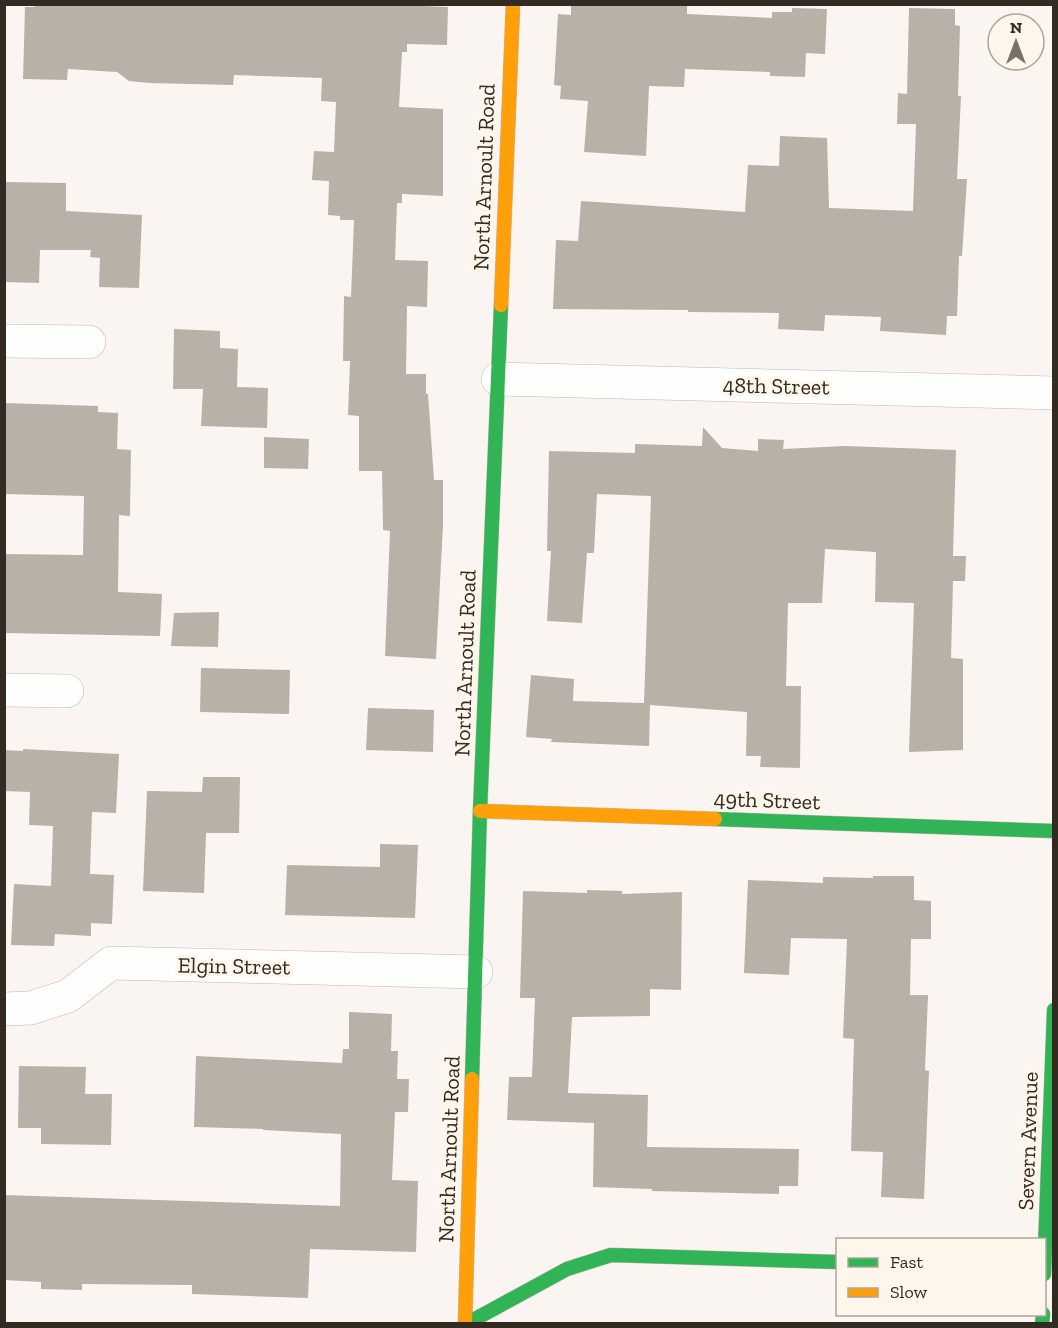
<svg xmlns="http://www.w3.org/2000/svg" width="1058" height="1328" viewBox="0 0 1058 1328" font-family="'Zilla Slab',serif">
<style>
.building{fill:#b9b1a8}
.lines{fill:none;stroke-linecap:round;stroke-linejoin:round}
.street-casing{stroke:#bfb9b2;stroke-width:34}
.fast-casing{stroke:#bfb9b2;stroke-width:15}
.slow-casing{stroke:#bfb9b2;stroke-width:15}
.street{stroke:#fefefd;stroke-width:33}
.fast{stroke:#30b455;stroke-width:14}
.slow{stroke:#ff9f0a;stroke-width:14}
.labels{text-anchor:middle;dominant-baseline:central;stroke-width:6;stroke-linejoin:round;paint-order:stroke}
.street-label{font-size:22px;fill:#332b21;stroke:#fff6eb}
</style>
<rect width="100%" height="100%" fill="#faf5f0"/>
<path class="building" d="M35,4h335l78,3 -1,38 -40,-1v8h-5l-3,55 44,2v87l-41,-2v9h-5l-2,57 33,1 -1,46 -20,-1 -1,68h20v20h2l6,86h9v45l-7,134 -51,-3 5,-125 -7,-1 -1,-59h-23v-55l-11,-1 2,-54h-7l1,-65 7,1 3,-77h-14v-4l-12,-1 1,-34 -17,-1 2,-29 20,1 2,-50 -15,-1 1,-23 -88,-3 -1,10 -84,-2 -20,-2 -12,-9 -49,-3 -1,11 -44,-1 2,-72h10z
M571,4l116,2v8l85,4v-6h20v-4l35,1 -2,45 -19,-1 -1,24 -35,-1v-4l-85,-3 -1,18 -35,-1 -3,70 -62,-4 4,-51 -28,-2 1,-13 -7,-1 4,-71 13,1z
M909,8l46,1v16l5,1 -2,70h3l-4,83h10l-5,77h-3l-2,60h-10l-1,19 -66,-4 1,-14 -56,-2 -1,16 -46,-2 1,-16 -91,-1v-2l-135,-1 3,-69 22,1 3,-40 164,11 3,-47 31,1 1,-30 47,2 2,70 84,3 3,-87h-19l1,-31 9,1z
M4,182l62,1v28l76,4 -3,73 -40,-1 1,-29 -10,-1 1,-7h-51l-1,33 -35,-1z
M174,329l46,2v17l18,1 -1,38 31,1 -1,40 -66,-2 2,-37h-30z
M4,403l94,3v6l20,1 -1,36 14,1 -1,66 -11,-1 -1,77 44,2 -2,42 -156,-3v-79l79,1 1,-59 -80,-2z
M703,427l19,21 36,3v-12l26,1 -1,9 62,-3 111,4 -3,106h13l-1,25h-12l-2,77 12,1v91l-54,2 5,-149 -39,-1 1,-50 -51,-3 -3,54h-34l-2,83h15l-1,82 -40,-1 1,-11h-15l1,-44 -97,-7 -1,41 -98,-4 1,-3 -26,-2 5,-62 43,4 -1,22 71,2 7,-207 -54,-2 -3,59h-7l-5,70 -35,-2 4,-70h-4l2,-100 86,2v-9l67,2z
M264,437l45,2 -1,30 -44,-1z
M219,612l-1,35 -47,-1 3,-33z
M201,668l89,2 -1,44 -89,-2z
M368,708l66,2 -1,42 -67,-2z
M23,749l96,5 -3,59 -24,-1 -2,62 24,1 -2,49 -21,-1v13l-36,-2 -1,12 -43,-1 3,-61 37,2 2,-60 -24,-1 1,-33 -26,-1v-41l19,1z
M203,777h37l-1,56h-33l-2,60 -61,-2 4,-100 55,1z
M380,844l38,1 -3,73 -130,-3 2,-50 93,2z
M873,876h41v24l17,1v38h-20l-1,56h18l-3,75 4,1 -5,128 -43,-2 2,-45 -32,-1 3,-112 -11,-1 4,-99 -56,-1 -2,37 -45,-2 4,-93 75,3v-6l50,1z
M587,890l35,1v3l60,-2 -1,98 -31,-1v27l-78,1 -4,76 80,2 -1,52 152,2 -1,37h-19v8l-127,-3v-2l-59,-2 1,-64 -87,-3 2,-43h23l3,-79h-15l3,-107 64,2z
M349,1012l43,2 -1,37h7l-1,28h12l-1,33h-13l-3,68 26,1 -2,71 -106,-3 -2,49 -116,-4v-9l-110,-1v6l-41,-1v-7l-37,-2v-85l336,11 1,-72 -78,-4v-1l-69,-2 2,-71 146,7 1,-14h6z
M19,1066l67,1 -1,27h27l-1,51 -70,-1v-16h-23z"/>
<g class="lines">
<g class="street-casing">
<path id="street" d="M4,341l85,1
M498,379l556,14
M4,690l63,1
M4,1009l27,-1 37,-12 43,-33 365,9"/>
</g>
<g class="fast-casing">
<path id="fast" d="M715,819l339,12
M472,1079l8,-268 21,-506
M1044,1274l10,-264
M466,1324l101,-55 44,-14 227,7
M1042,1324l1,-10"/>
</g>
<g class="slow-casing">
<path id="slow" d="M501,305l12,-301
M480,811l235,8
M465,1324l7,-245"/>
</g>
<use href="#street" class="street"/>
<use href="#fast" class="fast"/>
<use href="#slow" class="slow"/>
</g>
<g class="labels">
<g class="street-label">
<text transform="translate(484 177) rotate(-88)">North Arnoult Road</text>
<text transform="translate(776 386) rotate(1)">48th Street</text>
<text transform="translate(465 663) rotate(-88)">North Arnoult Road</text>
<text transform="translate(767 800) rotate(2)">49th Street</text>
<text transform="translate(234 966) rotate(1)">Elgin Street</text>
<text transform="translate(1028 1141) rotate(-88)">Severn Avenue</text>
<text transform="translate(449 1149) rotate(-88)">North Arnoult Road</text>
</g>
</g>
<rect width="1058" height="1328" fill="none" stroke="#332b21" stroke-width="12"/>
<rect x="836" y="1238" width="210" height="78" fill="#fff6eb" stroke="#ada59a" stroke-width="1.5"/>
<rect x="848" y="1258" width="30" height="9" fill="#30b455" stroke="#ada59a" stroke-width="1.5"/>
<text x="890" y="1268" font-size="18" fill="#332b21">Fast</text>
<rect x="848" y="1288" width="30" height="9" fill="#ff9f0a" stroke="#ada59a" stroke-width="1.5"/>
<text x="890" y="1298" font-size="18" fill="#332b21">Slow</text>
<g transform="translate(1016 42)"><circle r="28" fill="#fff6eb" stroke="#ada59a" stroke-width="1.5"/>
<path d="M0-4.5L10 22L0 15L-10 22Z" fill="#797269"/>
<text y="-9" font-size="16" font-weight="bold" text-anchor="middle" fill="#332b21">N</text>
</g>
</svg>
